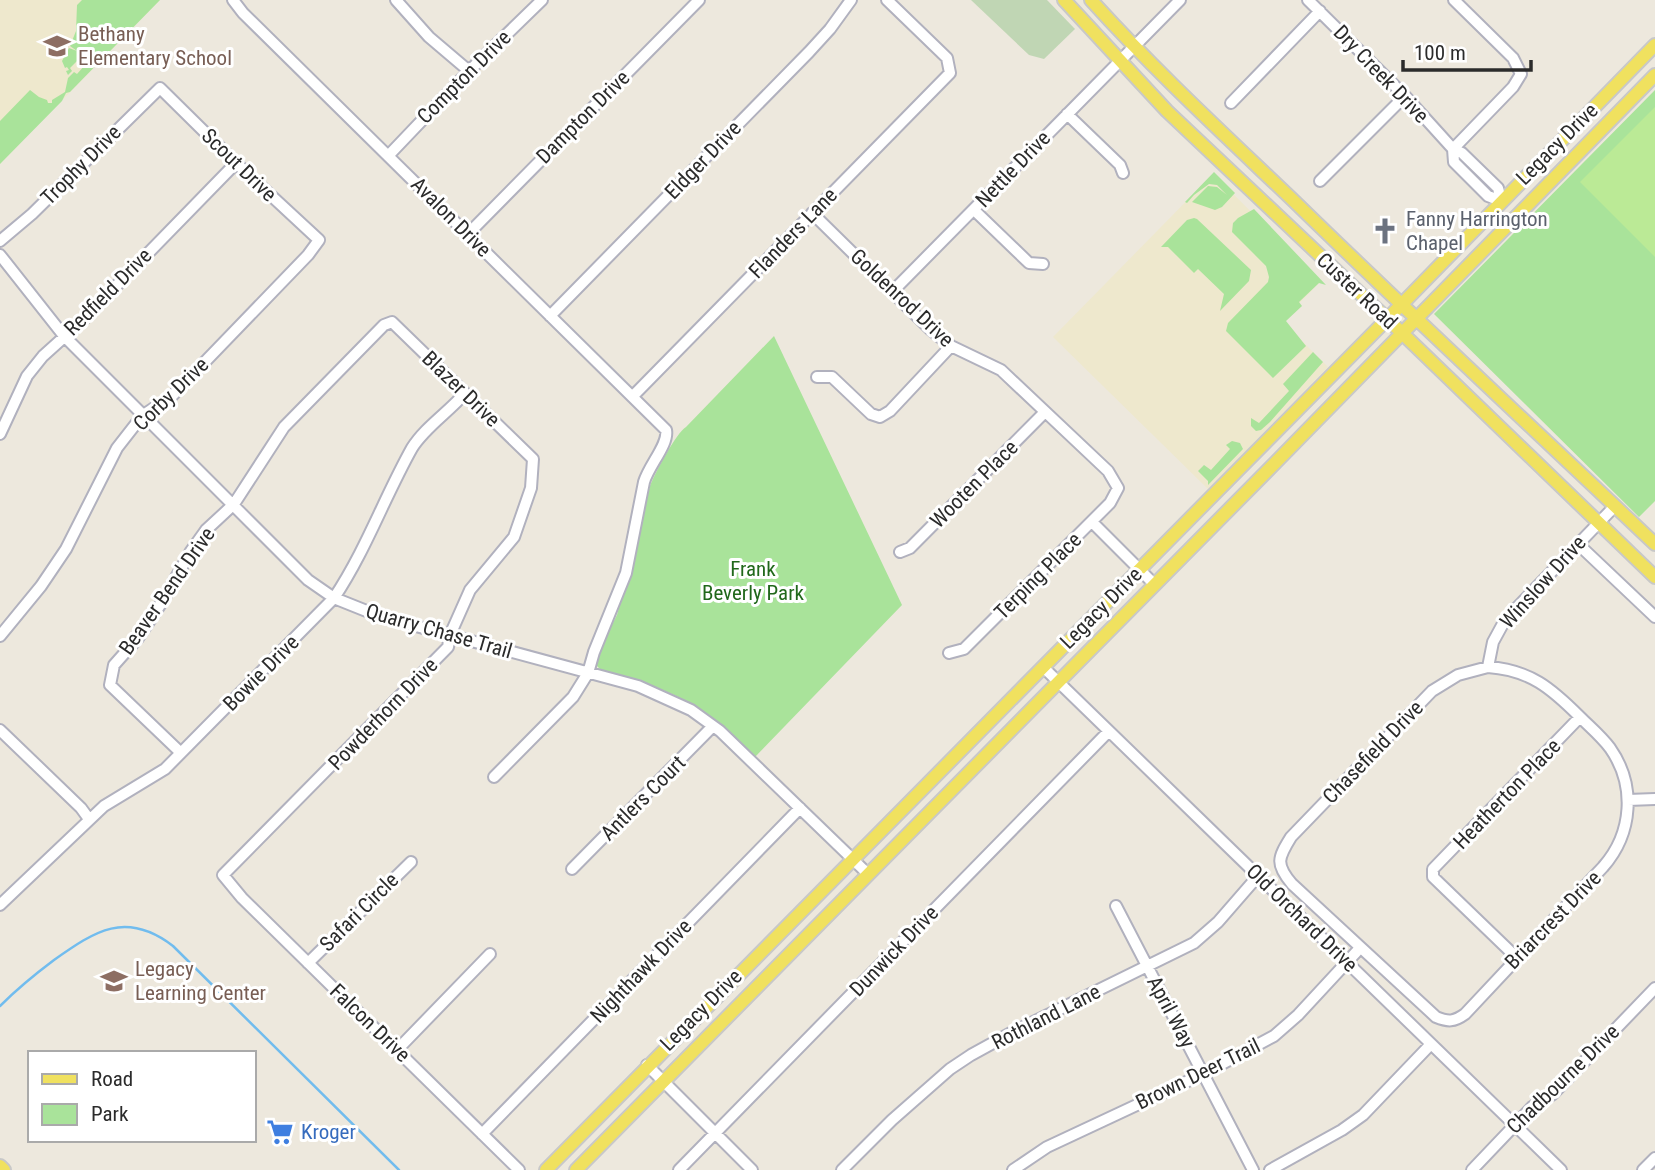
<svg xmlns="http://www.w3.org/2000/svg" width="1655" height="1170" viewBox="0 0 1655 1170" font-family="'Roboto Condensed',sans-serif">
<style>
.education{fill:#eee8cd}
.green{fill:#a9e39a}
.cemetery{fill:#c0d6b4}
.pitch{fill:#bbea96}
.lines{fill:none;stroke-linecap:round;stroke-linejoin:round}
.stream{stroke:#71bcee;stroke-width:2.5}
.minor-casing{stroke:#b1b1be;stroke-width:14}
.major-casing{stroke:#c8c8c8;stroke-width:16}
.minor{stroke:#fff;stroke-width:10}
.major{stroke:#f0e15f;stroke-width:12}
.labels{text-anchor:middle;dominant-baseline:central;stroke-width:6;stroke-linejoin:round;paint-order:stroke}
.education-label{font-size:21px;fill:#785e54;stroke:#fff;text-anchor:start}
.street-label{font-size:21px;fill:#2b2b2b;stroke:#fff}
.worship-label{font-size:21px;fill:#5b616d;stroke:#fff;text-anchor:start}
.park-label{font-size:21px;fill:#21681b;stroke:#fff}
.shop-label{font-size:21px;fill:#366cbe;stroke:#fff;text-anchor:start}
</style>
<rect width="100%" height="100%" fill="#ede8dd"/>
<path class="education" d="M0,0h160l-160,164z
M1213,174l108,107 -39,40 46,46 -120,122 -155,-152z"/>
<path class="green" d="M82,0h78l-90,92 -4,1 -4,8 -62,63v-43l30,-31 9,7 8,3 1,3h4v-3l13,-8 3,-14 6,-6 3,2 8,-9 -6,-6 -9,9 2,3 -4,4 -2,-4 3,-1 -2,-3 -2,1 -3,-7 7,-13 8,3 -7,-5 6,-15 1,-26z
M1655,90v411l-16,16 -205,-203z
M1214,172l21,21 -13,14 -7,3 -23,-8 16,-16 9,1 10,8 -10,-10 -8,-1 -15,11 -7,8 -2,-1z
M1254,209l72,76 -7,-2 -20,19 3,4 -16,15 20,25 -33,32 -47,-47 2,-8 40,-41 1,-5 -3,-11 -34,-34 1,-9 5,-5z
M1194,218l3,1 54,51 -2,11 -29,30 4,-17 -26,-25 -4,4 -26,-26h-7l26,-27z
M774,336l128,269 -147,152c-52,-54 -84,-68 -154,-87l-6,-6 9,-24 13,-25 33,-129c5,-13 26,-53 36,-59z
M1313,352l10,10 -53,60 -9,8 -5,1 -5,-5v-8l8,5 30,-32 -6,-7z
M1232,441l8,2 3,6 -35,36v-4l-10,-10 6,-6 7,5 19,-21 -4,-4z"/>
<path class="cemetery" d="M971,0h76l28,29 -31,30 -15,-4z"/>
<path class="pitch" d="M1655,107v150l-75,-75z"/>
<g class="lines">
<path class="stream" d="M0,1006c17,-17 34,-31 54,-46 41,-29 72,-50 119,-14l226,224"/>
<g class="minor-casing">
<path id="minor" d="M233,0l10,13 423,417c3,14 -17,35 -22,52l-18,91 -32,79 -6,21 -15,24 -79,80
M396,0l33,37 40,34
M1308,0l97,96 48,53 9,4 36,35 3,13
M1231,103l89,-92
M1067,114l53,51 3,8
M1453,149l60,-62 8,-13 -8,-16 -59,-58
M1453,149l1,13 34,34 13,5
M388,156l81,-85 73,-71
M1320,181l85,-85
M974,210l55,53 14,1
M812,213l118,116 21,17 50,24 107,101 10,17 -8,15 -146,146 -15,4
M468,234l231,-234
M0,241l32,-27 128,-126 76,75 83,77 -11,15 -136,141 -30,20 -25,32 -51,101 -25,37 -41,50
M0,255l64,81 244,244 26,18 45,18 259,70 53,24 29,21 148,143
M893,291l287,-291
M550,316l259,-264 21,-23 21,-29
M817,377h15l39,37 9,3 10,-6 61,-65
M633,396l317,-323 -3,-15 -60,-58
M0,434l27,-58 16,-20 40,-36 153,-157
M1092,522l62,62
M1578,544l77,73
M900,552l10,-4 135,-136
M1043,667l518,503
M1488,667c42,3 63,21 92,50 10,10 21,19 30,31 26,37 23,85 -7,119l-138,147c-11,8 -17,8 -29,3l-144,-133c-17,-20 -14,-26 -1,-47l141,-146 26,-16z
M1488,667l5,-25 12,-22 110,-114
M0,730l81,78 8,11
M180,752l-70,-67 4,-20 24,-27 24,-36 29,-51 15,-21 28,-26 50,-77 100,-102 8,-3 141,137 -2,29 -17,49 -44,53 -20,45 -2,12 -225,228 19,23 277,272
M1628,800l27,-1
M572,869l141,-143
M0,905l104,-99 61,-37 169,-171c32,-48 50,-100 78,-150 13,-21 37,-36 53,-55
M1116,906l137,264
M1517,958l-84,-81v-8l147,-152
M308,963l103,-101
M397,1050l93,-96
M647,1065l105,105
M482,1134l318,-326
M679,1170l430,-439
M842,1170l50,-50 58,-51 21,-14 40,-22 183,-90 24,-21 40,-46
M1013,1170l34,-23 156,-73 71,-38 24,-21 62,-67
M1270,1170l72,-40 21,-15 68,-71
M1472,1170l60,-63 21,-13 102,-106
M1643,1170l12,-12"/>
</g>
<g class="major-casing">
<path id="major" d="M1064,0l103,111 235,222 253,244
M1091,0c65,72 137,138 207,205 118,115 238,226 357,339
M0,1166l4,4
M546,1170l855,-865 254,-260
M576,1170l700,-708 379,-387"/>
</g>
<use href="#minor" class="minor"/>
<use href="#major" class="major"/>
</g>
<defs>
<g id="school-bare" transform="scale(2.1)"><path d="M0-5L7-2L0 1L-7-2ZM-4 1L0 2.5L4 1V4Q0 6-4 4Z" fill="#8d6e63" stroke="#fff" stroke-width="2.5" paint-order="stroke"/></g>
<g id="church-bare" transform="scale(2.1)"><path d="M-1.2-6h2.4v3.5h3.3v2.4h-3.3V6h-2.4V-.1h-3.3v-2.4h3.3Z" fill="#6b7280" stroke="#fff" stroke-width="2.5" paint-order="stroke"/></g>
<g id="supermarket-bare" transform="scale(2.1)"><path d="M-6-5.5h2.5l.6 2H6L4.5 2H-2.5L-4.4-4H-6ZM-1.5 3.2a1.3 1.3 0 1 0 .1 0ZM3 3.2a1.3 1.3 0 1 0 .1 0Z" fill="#3f7fe0" stroke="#fff" stroke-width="2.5" paint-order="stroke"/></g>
</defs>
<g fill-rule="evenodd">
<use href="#school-bare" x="57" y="46"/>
<use href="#church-bare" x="1385" y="231"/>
<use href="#school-bare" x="114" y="981"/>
<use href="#supermarket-bare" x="280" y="1132"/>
</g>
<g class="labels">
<g class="education-label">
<text x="78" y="34">Bethany<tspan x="78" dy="24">Elementary School</tspan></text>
<text x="135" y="969">Legacy<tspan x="135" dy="24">Learning Center</tspan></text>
</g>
<g class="street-label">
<text transform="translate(1381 74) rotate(46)">Dry Creek Drive</text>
<text transform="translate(464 77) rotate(-45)">Compton Drive</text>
<text transform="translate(583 117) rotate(-45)">Dampton Drive</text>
<text transform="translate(1557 144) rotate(-45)">Legacy Drive</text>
<text transform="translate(703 160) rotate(-46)">Eldger Drive</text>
<text transform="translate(81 165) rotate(-45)">Trophy Drive</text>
<text transform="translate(239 165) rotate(44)">Scout Drive</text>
<text transform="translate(1013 169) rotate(-46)">Nettle Drive</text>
<text transform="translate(451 217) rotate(45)">Avalon Drive</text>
<text transform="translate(793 233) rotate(-46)">Flanders Lane</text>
<text transform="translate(1357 291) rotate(43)">Custer Road</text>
<text transform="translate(108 292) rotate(-45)">Redfield Drive</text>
<text transform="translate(902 298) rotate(43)">Goldenrod Drive</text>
<text transform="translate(461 389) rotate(44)">Blazer Drive</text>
<text transform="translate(171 394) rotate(-44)">Corby Drive</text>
<text transform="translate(974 484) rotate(-45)">Wooten Place</text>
<text transform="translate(1038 576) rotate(-45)">Terping Place</text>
<text transform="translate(1543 582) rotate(-48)">Winslow Drive</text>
<text transform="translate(167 591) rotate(-55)">Beaver Bend Drive</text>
<text transform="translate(1101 608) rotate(-45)">Legacy Drive</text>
<text transform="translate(439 631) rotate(16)">Quarry Chase Trail</text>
<text transform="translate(261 673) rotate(-45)">Bowie Drive</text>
<text transform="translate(383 714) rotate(-46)">Powderhorn Drive</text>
<text transform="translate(1373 752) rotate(-46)">Chasefield Drive</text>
<text transform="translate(1507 794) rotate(-46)">Heatherton Place</text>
<text transform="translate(643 798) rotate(-45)">Antlers Court</text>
<text transform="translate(359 912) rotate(-45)">Safari Circle</text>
<text transform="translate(1302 918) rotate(44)">Old Orchard Drive</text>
<text transform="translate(1553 920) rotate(-46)">Briarcrest Drive</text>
<text transform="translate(894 951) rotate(-46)">Dunwick Drive</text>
<text transform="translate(641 971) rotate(-46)">Nighthawk Drive</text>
<text transform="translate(701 1010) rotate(-45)">Legacy Drive</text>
<text transform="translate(1171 1012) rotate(62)">April Way</text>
<text transform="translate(1046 1017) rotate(-27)">Rothland Lane</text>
<text transform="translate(370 1023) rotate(44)">Falcon Drive</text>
<text transform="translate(1198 1074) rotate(-26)">Brown Deer Trail</text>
<text transform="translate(1563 1079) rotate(-44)">Chadbourne Drive</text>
</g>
<g class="worship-label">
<text x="1406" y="219">Fanny Harrington<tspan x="1406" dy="24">Chapel</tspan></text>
</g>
<g class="park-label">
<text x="753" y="569">Frank<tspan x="753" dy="24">Beverly Park</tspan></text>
</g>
<g class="shop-label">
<text x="301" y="1132">Kroger</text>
</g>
</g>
<rect x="28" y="1051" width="228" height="91" fill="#ffffff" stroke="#aaaaaa" stroke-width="2"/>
<rect x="42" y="1074" width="35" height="10" fill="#f0e15f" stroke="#aaaaaa" stroke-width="2"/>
<text x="91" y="1086" font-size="21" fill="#2b2b2b">Road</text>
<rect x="42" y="1104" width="35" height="21" fill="#a9e39a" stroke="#aaaaaa" stroke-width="2"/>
<text x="91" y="1121" font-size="21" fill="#2b2b2b">Park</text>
<path d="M1403 60v10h128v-10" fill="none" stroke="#2b2b2b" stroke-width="3.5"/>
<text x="1414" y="60" font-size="21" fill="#2b2b2b" stroke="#ffffff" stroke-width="5" paint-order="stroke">100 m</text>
</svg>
